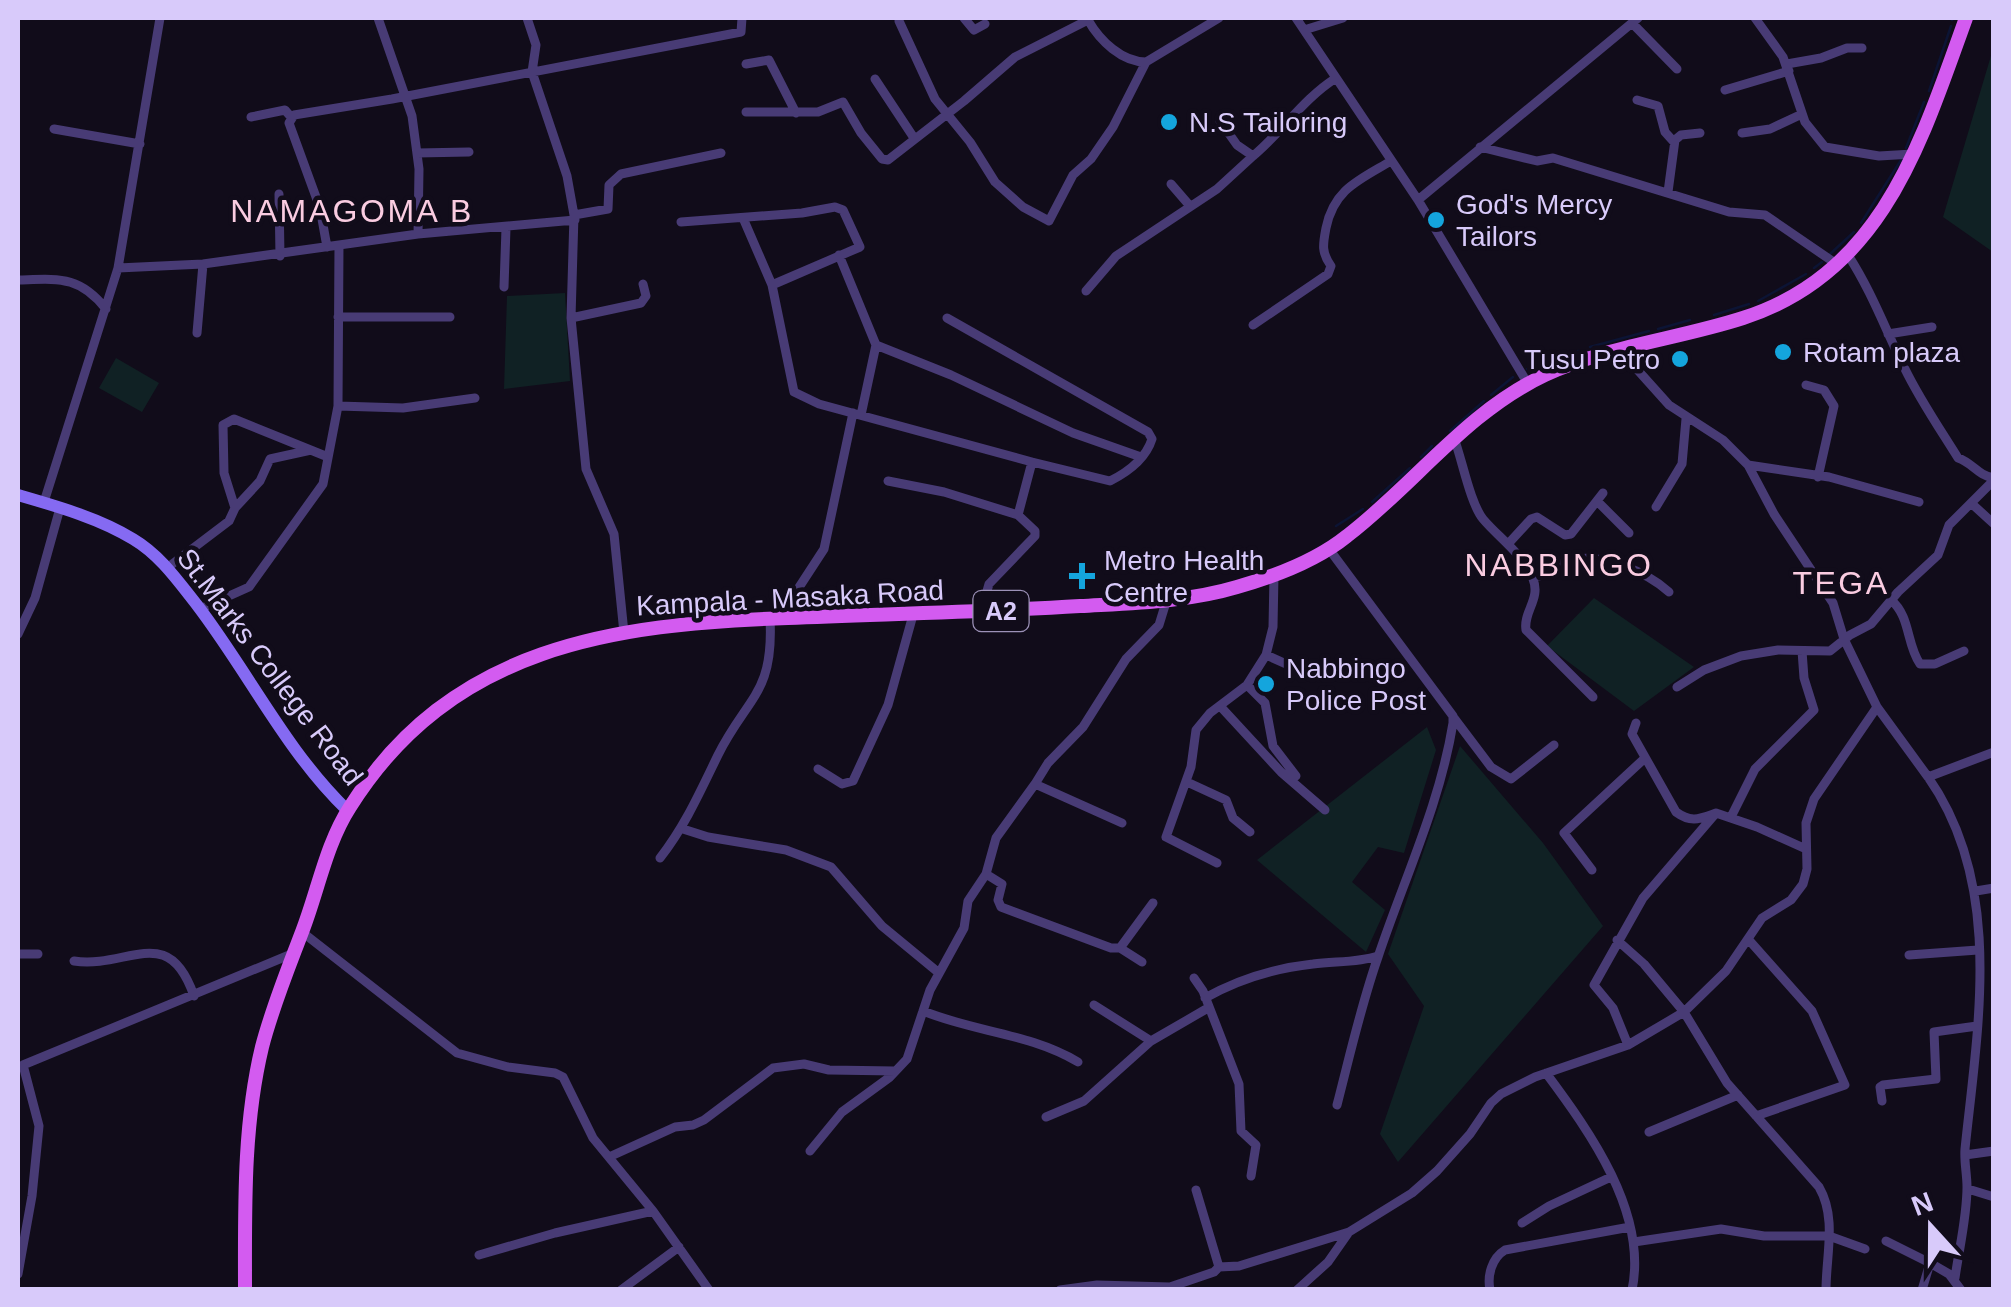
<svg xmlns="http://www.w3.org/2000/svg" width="2011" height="1307" viewBox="0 0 2011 1307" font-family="Arial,sans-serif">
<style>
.green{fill:#102124}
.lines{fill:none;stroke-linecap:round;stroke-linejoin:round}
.stream{stroke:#0c1434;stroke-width:2.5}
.street{stroke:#483b75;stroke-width:9}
.secondary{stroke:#856af2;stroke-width:12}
.primary{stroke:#d35bf0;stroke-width:14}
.poi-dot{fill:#14a5dd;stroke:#110c1a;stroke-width:4}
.labels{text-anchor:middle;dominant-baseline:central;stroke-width:9;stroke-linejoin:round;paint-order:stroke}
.shield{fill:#110c1a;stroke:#9c91b7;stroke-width:2.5}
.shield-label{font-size:25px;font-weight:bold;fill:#d8cafa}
.poi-label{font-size:28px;fill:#d8cafa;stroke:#110c1a;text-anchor:start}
.street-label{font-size:28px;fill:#d8cafa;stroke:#110c1a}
.quarter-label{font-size:32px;letter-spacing:2.5px;fill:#facce1;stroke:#110c1a}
</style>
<rect width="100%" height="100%" fill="#110c1a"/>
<path class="green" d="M1993,49l1,203h-1l-50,-35z
M565,293l5,88 -66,8 3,-93z
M116,358l43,25 -17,29 -43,-24z
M1594,598l100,69 -60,44 -87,-65z
M1427,727l9,23 -32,103 -26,-6 -26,35 33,28 -19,42 -109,-92z
M1460,746l83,97 60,83 -205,236 -18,-28 44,-128 -36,-52z"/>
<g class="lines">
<path class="stream" d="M1952,20l2,-2
M1929,91l22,-65
M1906,148l18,-46
M1861,223l40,-63
M1830,254l24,-22
M1814,268l8,-6
M1758,301l48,-27
M1714,315l35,-11
M1658,329l32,-9
M1590,347l59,-16
M1548,362l31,-11
M1527,369l13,-4
M1491,395l22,-18
M1450,431l34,-30
M1421,457l11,-11
M1372,502l38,-34
M1336,526l27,-17"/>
<path class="street" d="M378,18l34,98 7,53 -1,65
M527,18l9,27 -4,27 35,104 7,39 -3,103 15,151 28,65 10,99
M964,18l10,12 11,-6
M1296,18l122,182 110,184
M1755,18l28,39 22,65 20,25 54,9 34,-2
M899,21l36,78 35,43 25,40 28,25 26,14 24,-46 18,-16 22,-32 33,-65 73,-44
M1632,23l45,46
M1304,30l39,-12
M746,64l23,-4 27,53
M1787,64l34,-6 26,-10h15
M875,79l39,59
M1725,90l64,-19
M1637,100l21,6 7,26 9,10
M746,112h72l25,-10 18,31 21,26 6,1 76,-59 51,-44 73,-37c12,21 34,42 58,42
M251,117l34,-7 6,7
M1220,121l17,24 16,11c30,-25 50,-57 83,-78
M54,129l86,15
M1742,133l28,-4 32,-15
M1480,147l57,14 16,-3 176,54 36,3 73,50
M417,153l52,-1
M1171,184l19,22
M1668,192l7,-52 6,-5 19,-2
M279,194l1,62
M1418,200l220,-182
M574,215l34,-6 1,-24 12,-11 100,-21
M743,218l29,67 22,107 25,12 213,58 -14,53
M681,222l121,-9 33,-6 8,3 17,37 -88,38
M327,247l-7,-39 -31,-85 5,-8 98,-16 349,-67 1,-14
M839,255l37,90
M1848,255c24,37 38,76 57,114 15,31 35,60 53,89 15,5 19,17 36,20
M118,268l85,-4 215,-30 157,-14
M18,280c40,-1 61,-5 88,29
M504,287l2,-59
M1086,291l30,-35 101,-67 36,-33
M338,317h112
M571,318l70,-15 5,-7 -3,-12
M947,318l201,114 4,7c-6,19 -24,33 -42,42l-78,-19
M1253,325l75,-51 3,-8c-10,-14 -8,-22 -5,-38 8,-39 33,-48 65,-67
M197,333l6,-69
M1888,334l44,-7
M1630,346l4,20 35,39 54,35 25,25 26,49 59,89 11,36 33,68 51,70 66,-25
M1806,385l18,5 10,16 -16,71
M338,406l65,2 72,-10
M861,415l15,-70 75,30 122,58 68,24
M1454,438c8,21 16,65 29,81 16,19 41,36 50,60 8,20 -10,33 -7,51l67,67
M1748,465l81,12 90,25
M888,481l56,11 74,23 17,16v5l-46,48 -8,28
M1597,501l32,32
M44,502l74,-234 42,-250
M1971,503l23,21
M1656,507l26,-43 4,-45
M235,508l25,-27 10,-22 41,-9
M1508,544l23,-25 6,-2 28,18 6,-1 32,-41
M1329,549l124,167v7c-13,81 -49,156 -75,234 -17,48 -28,98 -41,148
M167,568l62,-47 6,-13 -11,-35 -1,-48 11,-6 94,38
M1532,574l7,2c10,-4 19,-12 29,-15 31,-10 79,11 101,31
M1891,600c20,17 15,44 29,64h15l29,-13
M200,609l49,-22 74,-103 15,-78 1,-161
M779,618l45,-69 29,-136
M18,634l17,-36 25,-90
M1266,655l38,17
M1247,685l18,18 8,43 23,30
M1677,687l27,-17 37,-14 37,-6 52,1 20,-16 21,-11 27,-32 40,-37 11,-30 45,-45
M1220,706l61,66 44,38
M1454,718l37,49 20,12 43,-34
M1636,723l-4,11 44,78c15,11 23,7 40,1l41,14 49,22
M818,769l24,15 11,-3 35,-76 25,-90
M1928,777c76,108 50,248 37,372 -1,13 2,25 2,38 0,30 -8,62 -12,91
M1187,782l39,18 7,18 17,14
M1731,817l24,-48 59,-59 -10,-32 -2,-27
M1122,823l-87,-39 13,-21 35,-36 43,-68 33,-34 8,-26
M683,829l25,8 78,13 45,17 51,59 57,47
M660,858c25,-32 40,-66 58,-103 29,-58 56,-61 52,-136
M1217,863l-51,-26 25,-70 5,-37 14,-17 37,-28 19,-30 7,-28 1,-52
M1592,870l-28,-37 81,-75
M986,874l16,10 -4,16 3,7 110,41h9l33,-45
M1976,891l18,-3
M302,932l155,121 51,14 47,6 8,4 30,61 60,73 56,79
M1748,939l64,72 33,74 -89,31
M1617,940l27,24 40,48 43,71 92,104c18,31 7,68 7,103
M1120,948l22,14
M18,954h20
M1909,955l69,-5
M74,961c54,8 94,-40 120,35
M1194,978l9,13 36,93 2,47 15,14 -5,31
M1205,998c32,-18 71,-30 108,-34 22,-3 44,-1 65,-8
M1094,1005l57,36 57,-33
M923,1011c51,21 106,22 155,51
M1628,1045l-15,-37 -19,-23 49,-87 73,-85
M1546,1073c44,59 102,140 86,217
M1882,1101l-2,-14 3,-2 53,-6 -2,-47 43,-6
M1046,1117l38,-16 67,-60
M1649,1132l89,-37
M810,1151l32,-39 48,-35 17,-18 23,-69 34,-62 4,-27 18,-27 10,-36 39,-54
M1965,1155l29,-4
M609,1157l66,-30 18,-2 11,-5 69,-52 31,-4 25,6 66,1
M1968,1189l26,8
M1196,1190l23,77
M1522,1223l27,-17 62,-29
M1886,1241l44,22
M1634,1242l87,-13 43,7h65l36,13
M479,1255l76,-22 98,-22
M18,1274l14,-78 7,-70 -16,-61 271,-112
M621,1290l58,-43
M1060,1290l37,-5 73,2 44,-15 5,-5 20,-1 110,-34 63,-39 25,-22 33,-37 21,-31 10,-9 34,-17 93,-32 56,-33 42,-41 36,-53 29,-18 12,-16 4,-15 -1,-46 8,-24 63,-92
M1297,1290l31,-28 21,-30
M1490,1290c-3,-15 2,-32 15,-40l125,-23
M1922,1290l8,-27 19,11 12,16"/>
<path class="secondary" d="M18,495c38,11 81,23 115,44 27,16 45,42 64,66 52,68 89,146 150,205"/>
<path class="primary" d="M245,1290c0,-81 -2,-164 17,-243 10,-39 26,-78 40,-115 16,-41 24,-88 48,-125 101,-161 263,-183 438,-189 97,-4 195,-6 292,-12 52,-3 107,-4 157,-19 39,-11 79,-26 110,-51 68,-52 119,-124 198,-161 63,-29 133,-36 198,-57 140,-45 178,-176 223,-300"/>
</g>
<g class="poi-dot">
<circle cx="1169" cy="122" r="10"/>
<circle cx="1436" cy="220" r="10"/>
<circle cx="1783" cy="352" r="10"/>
<circle cx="1680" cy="359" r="10"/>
<path d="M1077 561h10v10h10v10h-10v10h-10v-10h-10v-10h10z"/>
<circle cx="1266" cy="684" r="10"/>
</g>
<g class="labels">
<rect class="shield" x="973.5" y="591" width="55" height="40" rx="8"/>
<g class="shield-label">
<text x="1001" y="611">A2</text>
</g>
<g class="poi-label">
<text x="1189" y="122">N.S Tailoring</text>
<text x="1456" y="204">God's Mercy<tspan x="1456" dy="32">Tailors</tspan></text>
<text x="1803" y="352">Rotam plaza</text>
<text x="1660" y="359" text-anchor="end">Tusu Petro</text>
<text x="1104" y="560">Metro Health<tspan x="1104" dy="32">Centre</tspan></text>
<text x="1286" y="668">Nabbingo<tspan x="1286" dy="32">Police Post</tspan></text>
</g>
<g class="street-label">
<text transform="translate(790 598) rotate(-3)">Kampala - Masaka Road</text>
<text transform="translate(270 667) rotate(53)">St.Marks College Road</text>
</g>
<g class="quarter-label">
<text x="352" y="211">NAMAGOMA B</text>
<text x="1559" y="565">NABBINGO</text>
<text x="1841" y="583">TEGA</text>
</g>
</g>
<rect width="2011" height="1307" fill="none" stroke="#d8cafa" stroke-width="40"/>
<g transform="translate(1931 1227) rotate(339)" stroke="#110c1a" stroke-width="8" paint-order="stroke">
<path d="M0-8L18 38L0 25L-18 38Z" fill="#d8cafa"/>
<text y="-15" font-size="28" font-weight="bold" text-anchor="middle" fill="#d8cafa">N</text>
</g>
</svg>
